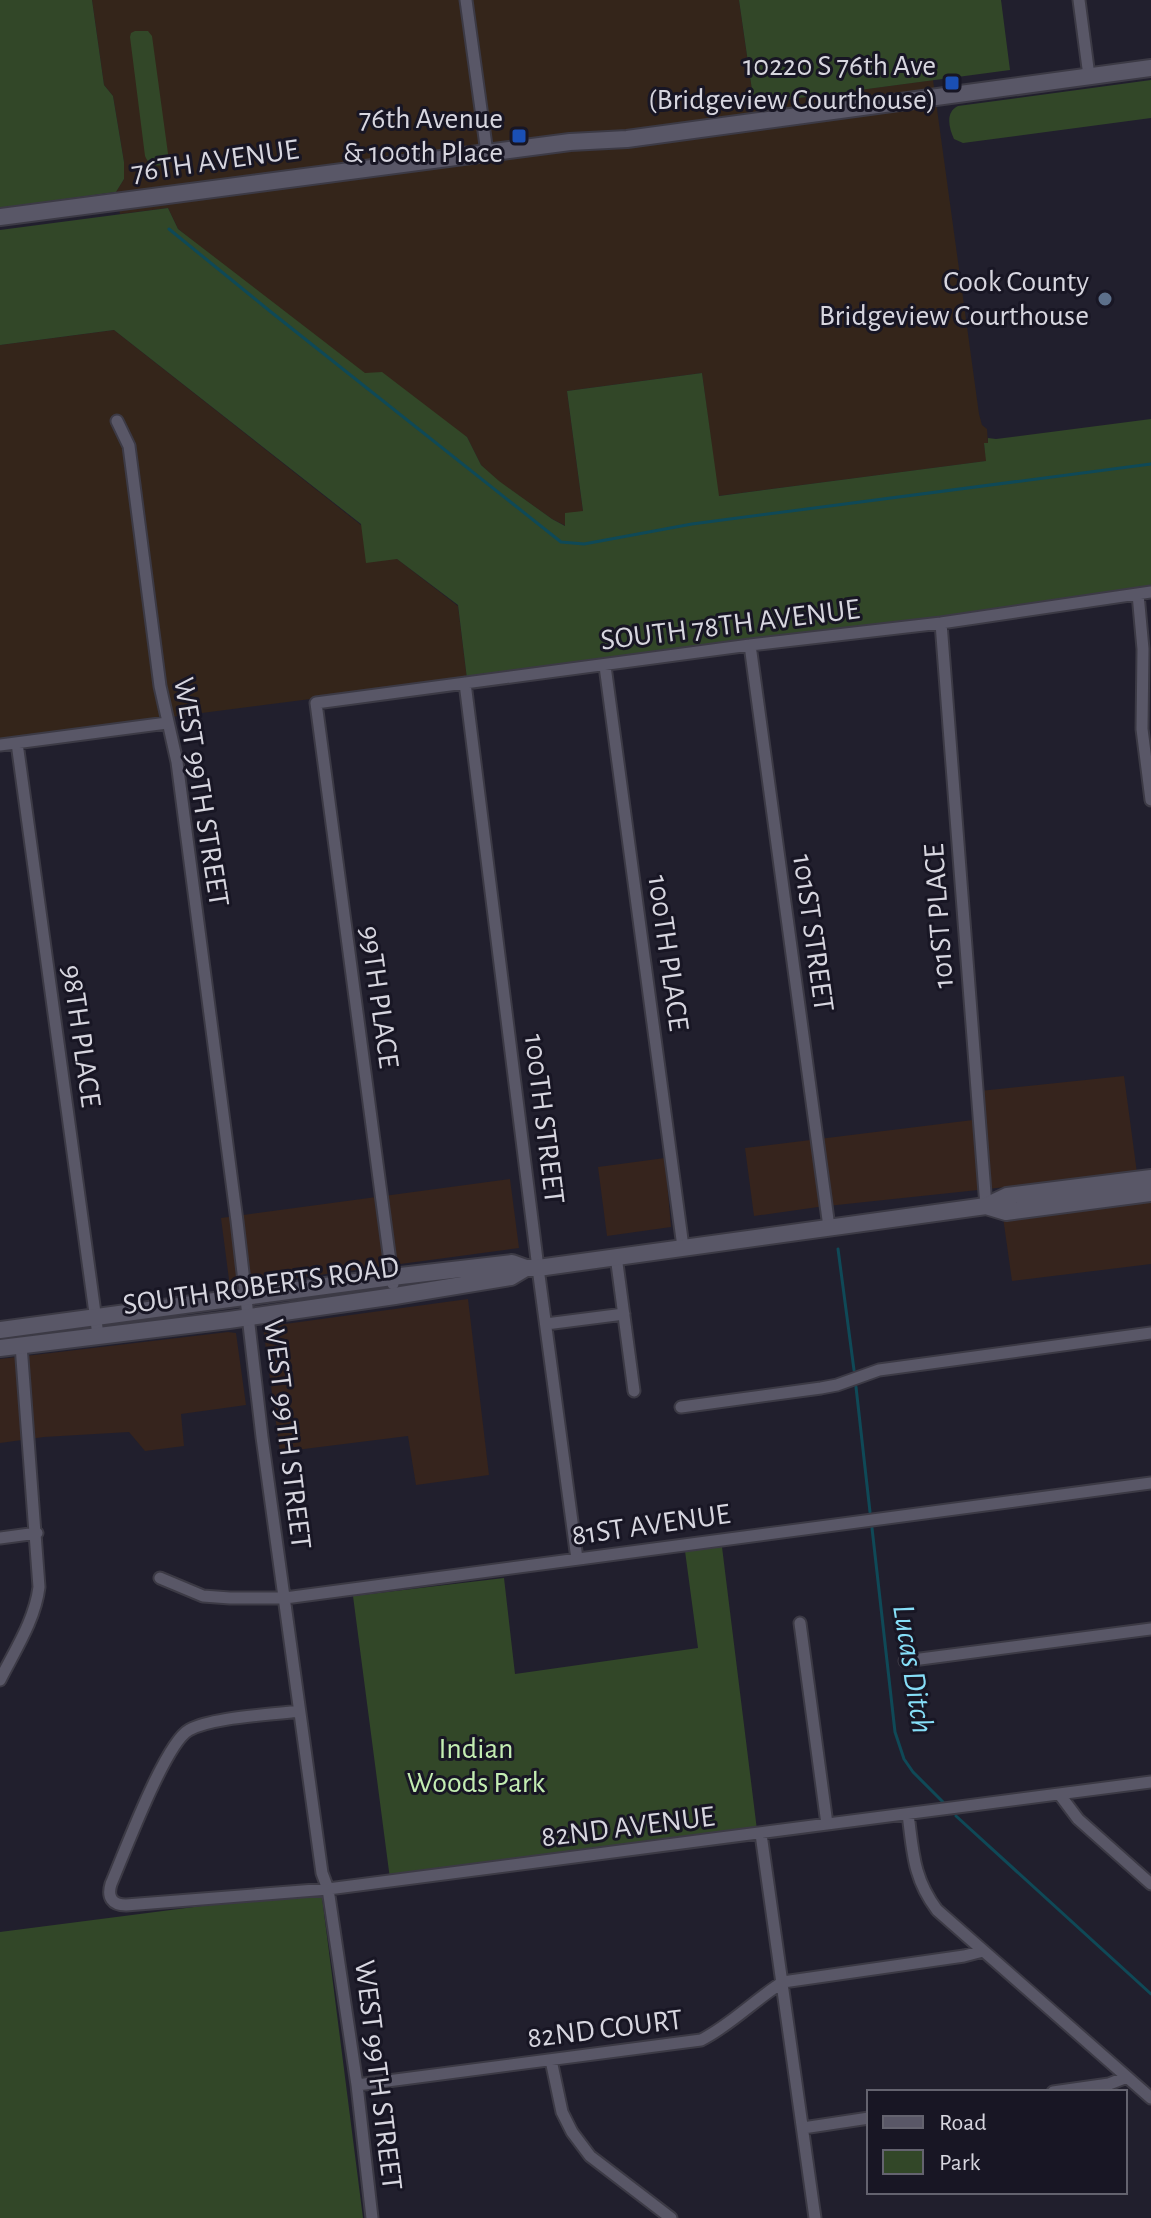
<svg xmlns="http://www.w3.org/2000/svg" width="1151" height="2218" viewBox="0 0 1151 2218" font-family="'Alegreya Sans',sans-serif">
<style>
.commercial{fill:#36241d}
.industrial{fill:#34251a}
.green{fill:#324728}
.lines{fill:none;stroke-linecap:round;stroke-linejoin:round}
.stream{stroke:#0f4957;stroke-width:3}
.street-casing{stroke:#3c3a45;stroke-width:15}
.secondary-casing{stroke:#3c3a45;stroke-width:20}
.street{stroke:#595767;stroke-width:11}
.secondary{stroke:#595767;stroke-width:16}
.transit-dot{fill:#1a4fb4;stroke:#181624;stroke-width:3}
.service-dot{fill:#5c6f8a;stroke:#181624;stroke-width:3}
.labels{text-anchor:middle;dominant-baseline:central;stroke-width:6;stroke-linejoin:round;paint-order:stroke}
.poi-label{font-size:30px;fill:#d7d6df;stroke:#181624;text-anchor:end}
.street-label{font-size:30px;fill:#d7d6df;stroke:#181624}
.park-label{font-size:30px;fill:#c3edb2;stroke:#181624}
.water-label{font-size:32px;font-style:italic;fill:#86def7;stroke:#181624}
</style>
<rect width="100%" height="100%" fill="#211f2d"/>
<path class="commercial" d="M1124,1076l13,97 -319,34 -64,9 -9,-68 228,-28 -3,-28z
M665,1158l6,69 -64,9 -9,-69z
M510,1179l9,69 -289,39 -9,-69z
M1151,1198v66l-139,17 -9,-64z
M468,1299l21,176 -73,10 -8,-49 -128,16 -17,-125z
M228,1332l8,1 10,72 -65,9 3,32 -39,5 -16,-19 -85,5 -44,6v-84z"/>
<path class="industrial" d="M92,0h647l15,104 179,-24 46,334 3,11 5,4 1,14 -4,1 3,17 -269,35 -16,-123 -135,18 16,120 -17,15 -14,-7 -54,-38 -17,-16 -14,-28 -102,-63 -142,-109 -45,-36 -10,-21 -48,6 -4,-22 8,-13v-17l-11,-66 -9,-11z
M114,330l247,195 36,34 61,47 9,73 -467,60v-394z"/>
<path class="green" d="M0,0h92l12,85 9,11 11,66v17l-8,13 -116,16z
M739,0h262l9,70 -256,34z
M135,31h13l4,5 17,125 -4,4c-10,1 -16,1 -20,-9l-15,-119 1,-4z
M1151,80v38l-188,25 -9,-4c-5,-11 -9,-27 4,-33z
M168,208l10,21 187,144 17,-1 85,65 14,28 18,16 53,38 13,7v-13l18,-2 -16,-120 135,-18 17,123 267,-35 -2,-18h4v-5l8,1 155,-20v169l-172,25 -512,66 -9,-74 -61,-46 -31,4 -5,-39 -247,-194 -114,15v-115z
M722,1547l35,283 -367,49 -37,-283 151,-18 11,96 183,-26 -13,-97z
M303,1893l15,1 4,3 41,321h-363v-286z"/>
<g class="lines">
<path class="stream" d="M169,229l102,83 290,230 23,2 108,-20 459,-60
M838,1249l16,121
M856,1387l14,125
M872,1528l23,204 9,27 9,13 30,30
M956,1816l195,178"/>
<g class="street-casing">
<path id="street" d="M466,0l21,153
M1079,0l10,76
M117,421l12,25 31,240 17,76 60,459 25,216 60,436 6,16 29,196 15,133
M1138,594l5,55 -1,80 9,71
M941,623l45,583
M750,645l79,582
M605,666l78,581
M465,683l73,585 39,291
M17,743l81,592
M0,745l167,-22
M616,1256l18,135
M393,1284l-77,-581 434,-58 191,-22 210,-31
M546,1324l78,-10
M681,1407l140,-19 16,-3 42,-15 272,-37
M0,1538l37,-5
M160,1578l43,18 27,2h55l866,-115
M800,1623l27,201
M905,1661l246,-32
M0,1680c15,-30 35,-60 39,-93l-18,-242
M299,1711c-29,4 -87,6 -110,19 -24,13 -65,124 -78,154 -4,13 1,21 15,21l202,-16 823,-107
M1060,1795l18,24 73,65
M908,1814c5,38 5,64 29,96l214,188
M761,1834l54,384
M551,2060l11,52 10,20 18,24 81,62
M357,2085l344,-45c30,-15 53,-40 82,-58l181,-26 19,-5
M1053,2092l56,-8 18,-7
M803,2128l66,-10"/>
</g>
<g class="secondary-casing">
<path id="secondary" d="M0,217l570,-75 57,-3 524,-71
M986,1206l20,6 145,-19
M0,1330l392,-53 120,-14 14,5h12l448,-62 21,-10 144,-18
M0,1348l229,-28 166,-24 116,-19 15,-9"/>
</g>
<use href="#street" class="street"/>
<use href="#secondary" class="secondary"/>
</g>
<g class="transit-dot">
<rect x="944" y="75" width="16" height="16" rx="4"/>
<rect x="511" y="128" width="16" height="16" rx="4"/>
</g>
<circle class="service-dot" cx="1105" cy="299" r="8"/>
<g class="labels">
<g class="poi-label">
<text x="936" y="66">10220 S 76th Ave<tspan x="936" dy="34">(Bridgeview Courthouse)</tspan></text>
<text x="503" y="119">76th Avenue<tspan x="503" dy="34">&amp; 100th Place</tspan></text>
<text x="1089" y="282">Cook County<tspan x="1089" dy="34">Bridgeview Courthouse</tspan></text>
</g>
<g class="street-label">
<text transform="translate(215 161) rotate(-8)">76TH AVENUE</text>
<text transform="translate(730 625) rotate(-7)">SOUTH 78TH AVENUE</text>
<text transform="translate(201 792) rotate(81)">WEST 99TH STREET</text>
<text transform="translate(939 916) rotate(-94)">101ST PLACE</text>
<text transform="translate(813 933) rotate(82)">101ST STREET</text>
<text transform="translate(668 953) rotate(82)">100TH PLACE</text>
<text transform="translate(379 997) rotate(82)">99TH PLACE</text>
<text transform="translate(81 1036) rotate(82)">98TH PLACE</text>
<text transform="translate(544 1119) rotate(83)">100TH STREET</text>
<text transform="translate(261 1286) rotate(-8)">SOUTH ROBERTS ROAD</text>
<text transform="translate(287 1434) rotate(83)">WEST 99TH STREET</text>
<text transform="translate(651 1525) rotate(-8)">81ST AVENUE</text>
<text transform="translate(628 1827) rotate(-7)">82ND AVENUE</text>
<text transform="translate(605 2029) rotate(-7)">82ND COURT</text>
<text transform="translate(378 2075) rotate(83)">WEST 99TH STREET</text>
</g>
<g class="park-label">
<text x="476" y="1749">Indian<tspan x="476" dy="34">Woods Park</tspan></text>
</g>
<g class="water-label">
<text transform="translate(913 1669) rotate(81)">Lucas Ditch</text>
</g>
</g>
<rect x="867" y="2090" width="260" height="104" fill="#181624" stroke="#64636f" stroke-width="2"/>
<rect x="883" y="2116" width="40" height="12" fill="#595767" stroke="#64636f" stroke-width="2"/>
<text x="939" y="2130" font-size="24" fill="#d7d6df">Road</text>
<rect x="883" y="2150" width="40" height="24" fill="#324728" stroke="#64636f" stroke-width="2"/>
<text x="939" y="2170" font-size="24" fill="#d7d6df">Park</text>
</svg>
